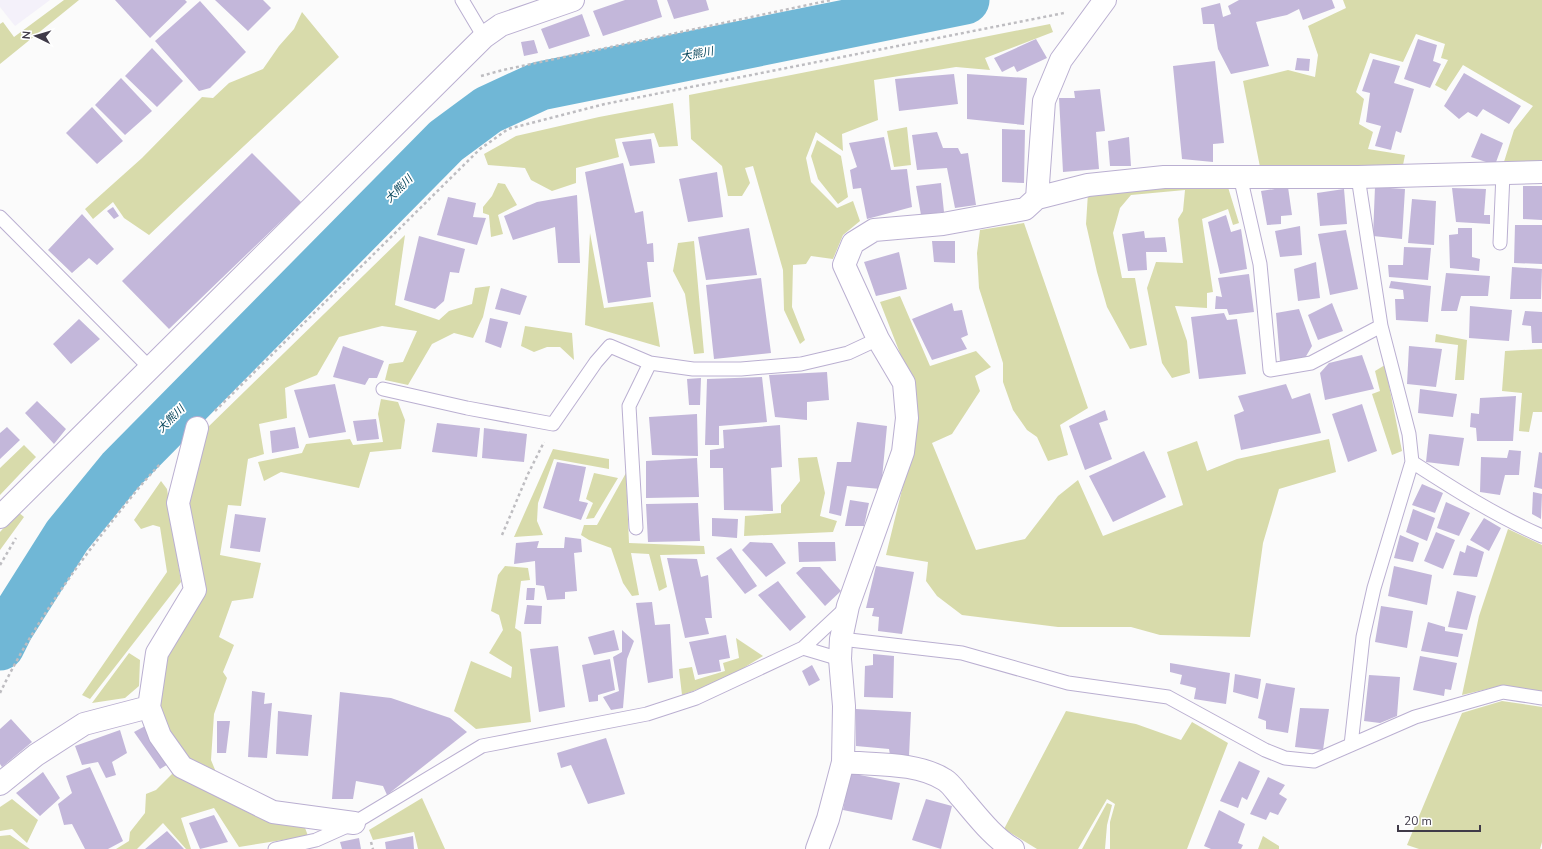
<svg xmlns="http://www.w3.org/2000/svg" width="1542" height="849" viewBox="0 0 1542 849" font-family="'Nunito Sans','Noto Sans JP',sans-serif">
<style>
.built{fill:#f4f1fa}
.green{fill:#d8dbab}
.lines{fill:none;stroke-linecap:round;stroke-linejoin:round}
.river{stroke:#70b7d6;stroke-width:49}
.building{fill:#c3b7da}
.service-casing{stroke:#baafd1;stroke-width:15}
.minor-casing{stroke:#baafd1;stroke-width:24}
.path{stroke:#bebdc1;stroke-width:2.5;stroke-dasharray:3 3;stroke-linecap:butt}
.service{stroke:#fff;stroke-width:13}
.minor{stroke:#fff;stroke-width:22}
.labels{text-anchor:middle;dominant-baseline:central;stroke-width:3.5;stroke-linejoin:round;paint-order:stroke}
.water-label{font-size:11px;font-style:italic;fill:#04445a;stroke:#fff}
</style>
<rect width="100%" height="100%" fill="#fbfbfb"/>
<path class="built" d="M0,0h50l-35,26 -15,-19z"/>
<path class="green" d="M64,0h15l-79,64v-40l3,-2 11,15z
M1343,0h199v164l-39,1 11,-35 19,-24 -70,-41 -17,26 -11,-6 13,-25 -7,-2 4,-14 -29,-10 -13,28 -33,-9 -14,39 8,7 -5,25 14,8 -5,17 37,6 -2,10 -143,2 -17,-86 45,-11 27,7 3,-22 -10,-29 38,-18z
M302,12l37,45 -190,178 -25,-17 -11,-16 -20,17 -8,-10 57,-51 60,-61 11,1 16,-15 34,-14 16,-23 15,-17z
M1050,24l3,8 -68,26 5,12 -34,-3 -82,13 4,40 -36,14 1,17 -27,-19 -10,26 5,24 26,26 16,-7 7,20 -17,14 -10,24 -22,-3 -5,8 -13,1 -1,42 13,33 -5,4 -16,-34 -1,-40 -30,-104 -8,2 5,15 -8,13h-14l-6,-30 -31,-27 -2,-44z
M673,103l5,43 -19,1 -5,-14 -39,6 4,18 -43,11v15l-24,8 -21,-11 -6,-12 -37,-3 -4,-11 32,-18 83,-19z
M907,127l4,38 -17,2 -7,-36z
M817,140l24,16 7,41 -10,7 -20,-25 -7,-23z
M498,183l7,1 12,21 -19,10 5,19 -12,3 -2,-22 -6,-2v-6l9,-11z
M1227,184l12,39 -6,2 -5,-16 -26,10 11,73 -6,1v15l-32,-2 12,35 3,32 -18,5 -10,-15 -15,-75 9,-26 27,1 -5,-44 5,-8 2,-21 -54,5 -11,13 -7,25 9,45h13l12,67 -17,4 -23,-42 -10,-35 -11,-48 2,-31z
M1024,223l64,185 -28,17 8,30 -20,6 -11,-24 -10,-7 -14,-20 -10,-28v-19l-24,-75 -2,-35 3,-23z
M590,233l14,75 49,-6 7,45 -75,-22z
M405,235l-10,70 44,15 10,-9 23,-7 3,-16 15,-2 -7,31 -10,21 -19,-5 -22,11 -24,41 -23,-5 4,-16 14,-2 14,-31 -35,-5 -43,11 -22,38 -32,13 2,30 -28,6 5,30 -16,5 -7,47 -13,-1 -8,50 41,8 -8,35 -21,3 -13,36 15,8 -11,27 4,6 -13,36 -3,46 7,17 -32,-14 -29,-56 8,-52 38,-64 -18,-88 19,-72z
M694,241l10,112 -10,1 -9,-60 -12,-23 5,-28z
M900,296l30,70 46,-15 15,16 -16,9 5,15 -28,43 -20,9 44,107 49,-11 33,-43 20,-16 25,56 80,-31 -16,-53 30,-11 10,30 30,-12 92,-20 7,33 -57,17 -16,54 -13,94 -90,-2 -29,-8h-73l-96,-12 -25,-19 -11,-15 2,-19 -42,-7 25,-102 -1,-74 -30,-77z
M525,326l47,7 2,27 -14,-13h-13l-13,5 -13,-6z
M1436,334l31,6 -3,40h-9l3,-35 -23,-3z
M1542,349v63h-9l-4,20 -10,-1 3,-38 -20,-2 3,-40z
M1385,365l17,86 -10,4 -20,-61 8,-3 -5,-20z
M381,399l17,3 7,18 -4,29 -31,3 -11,36 -78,-16 -17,9 -6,-19 44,-9 4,-9 44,-5 3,6 30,-3 -5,-28z
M24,445l12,12 -36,38v-27z
M553,449l56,10v10l-55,-10 -16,44 -1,18 6,14 -29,2z
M817,457l8,36 -5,23 17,5 -4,11 -89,4 1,-20 36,-3v-8l19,-24 -2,-23z
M594,473l24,5 -24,40 -8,1 7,-16 -7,-4z
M626,473l3,70 75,3 1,8 -45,1 7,32 -8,4 -10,-37 -18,-1 8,42 -7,1 -9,-13 -12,-35 -22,-8 -8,-5 3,-10h13z
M161,481l6,8 14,93 -91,117 -8,-4 85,-123 -7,-45 -7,-2 -12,4 -7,-9z
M18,512l6,5 -24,33v-18z
M1508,529l34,16v147l-42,-6 -38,9 17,-79z
M505,566l23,2 2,12 -9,1 -6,47 6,4 10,90 -55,7 -22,-18 17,-50 40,17 1,-11 -23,-14 14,-23 -4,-15 -8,-4 7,-36z
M736,638l27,18 -39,24 -42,15 -3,-26 13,-2 3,13 30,-9 -2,-8 16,-5z
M129,653l11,7 -1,26 -14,12 -33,5z
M1502,701l40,6v135l-2,7h-121l-12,-4 55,-132z
M1066,711l70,13 45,16 11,-18 36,21 -41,106h-77v-27l5,-18 -8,-5 -29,50h-41l-33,-20z
M175,771l129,54 4,11 -69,11 -25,-39 -33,10 10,31h-5l-23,-26 -26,26h-21l13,-8 1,-9 15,-19 1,-19 10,-4z
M422,798l23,51h-27l-4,-17 -41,8 -4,-10z
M12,799l26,21 -11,23 -15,-14 -12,2v-24z
M1107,803l5,2 -5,20 -2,24h-23z
M10,835l20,14h-30v-13z
M1263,836l16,10v3h-21z"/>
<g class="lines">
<path class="river" d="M0,646l9,-18 58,-92 54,-66 325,-329 42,-31 52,-24 425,-86"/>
</g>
<path class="building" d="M115,0h70l2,2 -37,36z
M215,0h48l8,8 -23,23z
M625,0h32l5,17 -59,19 -10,-25z
M667,0h39l3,10 -35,9z
M1239,0h93l3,8 -32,12 -4,-11 -12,6 -31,7 13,44 -38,8 -13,-25 -4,-25h-11l-2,-16 19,-5 3,14 8,-3 -3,-8z
M200,1l46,51 -36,36 -11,3 -44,-50z
M582,14l8,22 -41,13 -8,-20z
M1036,39l11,19 -30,14 -3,-6 -12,6 -8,-14z
M1418,39l19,6 -4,16 8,3 -11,24 -26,-9z
M534,40l4,13 -14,3 -3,-14z
M152,48l31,33 -26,26 -32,-31z
M1297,58l13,1 -1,12 -14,-1z
M1373,59l27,7 -6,17 20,6 -13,44 -5,-2 -5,19 -16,-4 6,-20 -15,-4 4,-29 -8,-2z
M1215,61l9,82 -11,1v18l-31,-3 -9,-93z
M1464,73l57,33 -12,18 -26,-15 -6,8 -9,-5 -9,7 -15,-13z
M954,74l4,30 -59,7 -4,-32z
M967,74l60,4 -3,47 -57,-6z
M121,78l31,33 -27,24 -30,-30z
M1100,89l5,42 -9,1 3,37 -36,3 -4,-74h16l-1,-7z
M92,107l31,34 -26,23 -31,-31z
M1002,129l23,1 -1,53 -22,-1z
M937,132l6,16h15l3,6 7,-1 8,52 -21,3 -8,-40 -30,2 -5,-35z
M1481,133l22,10 -8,22 -24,-8z
M884,137l7,33 16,-1 5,38 -45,12 -6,-31 -8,1 -3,-19 7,-3 -8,-24z
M1129,137l2,29h-21l-2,-25z
M651,139l4,24 -25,3 -8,-24z
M252,153l49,49 -132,127 -47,-48z
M623,163l12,50 8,-2 4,33 6,-1 1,19h-7l4,35 -43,6 -23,-131z
M717,172l6,45 -35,5 -9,-43z
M941,183l3,29 -23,3 -5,-29z
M1523,186h19v34l-19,-1z
M1288,187l4,28 -11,1v8l-14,1 -6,-34z
M1375,187l30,2 -3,50 -29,-3z
M1452,188l34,1 -2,26h6v9l-34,-2z
M1344,189l3,35 -27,2 -3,-33z
M577,195l3,68h-22l-3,-36 -42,13 -9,-24 33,-14z
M448,197l28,6 -3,14 13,1 -9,27 -40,-10z
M1412,199l24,2 -2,44 -26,-2z
M113,207l6,9 -5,3 -7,-8z
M82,214l32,35 -17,16 -8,-7 -17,15 -24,-23z
M1226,215l5,17 10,-3 6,40 -27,5 -12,-52z
M1515,225h27v39l-28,-1z
M1300,226l2,29 -22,2 -5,-26z
M749,228l8,47 -51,5 -8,-43z
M1458,228h14v29l8,2 -1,12 -29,-3 -1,-33 9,-1z
M1346,230l12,59 -28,6 -12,-61z
M1144,231l1,7 20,-1 2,15h-21l1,18 -19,1 -6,-37z
M419,236l46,13 -6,24 -9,-1 -6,29 -9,8 -31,-9z
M932,241h23v22l-21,-1z
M1404,247l27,1 -3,32 -39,-3 -1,-12h15z
M899,252l8,37 -31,7 -12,-34z
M1316,262l4,36 -22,3 -4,-32z
M1512,267l30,2 -1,30h-31z
M1446,273l44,3 -2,20h-27l-4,15h-16z
M1249,274l5,38 -25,3 -2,-6h-12l1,-13 6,1 -4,-19z
M761,278l10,75 -57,6 -8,-74z
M1391,281l40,5 -3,36 -32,-2 -1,-21h9l-1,-9 -14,-2z
M501,288l26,8 -7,19 -25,-6z
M952,303l2,8 8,-1 6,25 -7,3 6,11 -35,11 -20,-41z
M1332,303l11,28 -25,9 -10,-25z
M1470,306l42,4 -3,31 -40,-3z
M1299,309l13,37 -7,12 -25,3 -4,-48z
M1525,311l17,1v31h-10l-1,-17 -9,-1z
M1224,313l3,7 10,-1 9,55 -47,5 -8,-62z
M490,318l18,4 -7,26 -16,-6z
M79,319l21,20 -29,25 -18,-20z
M343,346l41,15 -7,17h-8l-4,7 -32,-8z
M1409,346l33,3 -6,38 -29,-3z
M1362,355l12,34 -49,11 -5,-27 9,-10z
M827,372l2,28 -22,2v18l-32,-3 -6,-42z
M762,377l5,45 -48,4v19h-14l2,-66z
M701,378l-1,27h-11l-2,-26z
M335,384l11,48 -37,6 -15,-48z
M1286,384l6,15 18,-6 11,40 -80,17 -7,-35 10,-4 -6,-15z
M1420,389l37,5 -4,23 -35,-4z
M1516,396l-3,45h-36l-1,-13 -6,-1 1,-14 8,1 1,-16z
M37,401l29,28 -12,15 -29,-31z
M1362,404l15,47 -29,11 -16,-48z
M1105,410l3,10 -9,3 13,36 -27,11 -16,-44z
M697,414l1,42 -46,-1 -3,-38z
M376,419l3,20 -22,2 -4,-20z
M857,422l30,4 -6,63 -34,-3 -6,30 -12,-3 8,-51h14z
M437,423l43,5 -3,29 -45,-5z
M780,425l2,42 -11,1 2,43 -49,-1 -1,-42h-13v-18l14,-2 -1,-18z
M7,427l13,13 -20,19v-26z
M295,427l4,21 -27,5 -2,-22z
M484,428l43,6 -3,28 -42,-4z
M1429,434l35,4 -5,28 -33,-4z
M1509,450l12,1 -2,24h-14l-5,20 -20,-3 1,-35 26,1z
M1144,451l22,46 -53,25 -24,-46z
M1539,452l3,1v36l-8,-2z
M697,458l2,39 -53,1v-37z
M557,462l29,5 -7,34 9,2 -7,17 -38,-12z
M1422,484l21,9 -8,20 -23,-8z
M1533,492l9,2 -1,25 -9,-5z
M850,500l19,3 -5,23h-19z
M1446,502l24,11 -11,23 -22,-8z
M698,503l2,38 -52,1 -2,-38z
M1413,509l22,9 -8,23 -21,-9z
M235,514l31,4 -6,34 -30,-4z
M712,518l26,1 -1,19 -25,-2z
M1484,518l17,10 -12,23 -19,-11z
M1436,532l19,8 -12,29 -19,-8z
M1400,535l19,8 -6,19 -19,-4z
M565,537l16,2 1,13 -8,1 3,38 -12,1v7l-18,1 -3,-14 -8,-1 -1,-24 -21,3 2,-21 23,-2 -2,7h27z
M750,542l22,1 14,20 -20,14 -24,-27z
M798,542h37l1,19 -37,1z
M1467,545l17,7 -7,25 -24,-2 7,-24 5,2z
M731,548l26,38 -12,8 -29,-36z
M667,558l30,1 4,18 7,-2 4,43h-7l4,16 -24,4z
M876,566l38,6 -12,62 -24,-3 1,-14 -7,-1 2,-8h-8z
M1394,566l38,9 -5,30 -39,-9z
M803,567h17l21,24 -16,15 -29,-33z
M778,581l28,36 -16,14 -32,-36z
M527,588h8l-1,12h-8z
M1457,591l19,5 -9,34 -19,-3z
M652,602l3,23 15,-1 3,54 -25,5 -12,-80z
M527,605l15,1 -1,18h-17z
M1381,606l32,5 -6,37 -32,-6z
M1428,622l17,5v4l18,3 -5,23 -37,-6z
M614,630l5,20 -25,5 -6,-18z
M622,630l12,11 -7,18 -4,49 -12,2 -8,-13 16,-6 -6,-34 9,-5z
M726,635l4,23 -11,2 2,11 -23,4 -9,-33z
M558,646l7,61 -26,5 -9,-63z
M873,654l21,2 -1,42 -29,-1 1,-31 8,-1z
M1420,656l37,7 -6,27 -6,-1 -1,7 -31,-6z
M610,659l5,31 -17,5v6l-9,1 -7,-37z
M1170,663l60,10 -4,31 -32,-5 2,-11 -16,-4 2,-9 -12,-3z
M812,665l8,15 -11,6 -7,-15z
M1235,674l26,5 -3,20 -25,-7z
M1369,675l31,2 -3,39 -17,7 -16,-2z
M1266,683l29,5 -7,45 -22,-4v-8l-8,-3z
M252,691l13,2 -1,11 8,-1 -5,55 -19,-1z
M340,692l51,6 59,20 17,14 -80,63 -4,-9 -27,-5 -3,18h-21z
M1300,708l29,1 -6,41 -28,-3z
M856,709l55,3 -2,44 -19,-1 -1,-6 -33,-3z
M278,711l34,4 -4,41 -32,-2z
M11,719l21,23 -30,25 -2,-3v-35z
M217,721h13l-4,32h-9z
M147,725l23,38 -10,6 -26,-37z
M120,730l7,23 -15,9 4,13 -10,3 -8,-16 -16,3 -7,-19z
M606,738l19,56 -37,10 -17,-39 -10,3 -4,-15z
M1239,761l21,10 -13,29 -5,-3 -4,11 -18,-7z
M90,767l33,74 -15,8h-23l-13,-25 -8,1 -6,-21 14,-11 -6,-17z
M43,772l17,26 -20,18 -24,-23z
M850,773l50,10 -8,37 -49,-10z
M1268,777l17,8 -6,9 8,5 -9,16 -8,-3 -4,8 -16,-6z
M926,799l26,7 -11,43 -29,-9z
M1219,810l26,14 -7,19 5,2 -2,4h-30l-7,-3z
M214,815l14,27 -28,7 -11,-26z
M167,831l17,18h-39z
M413,836l1,13h-28l-1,-7z
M359,838l2,11h-19l-2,-7z"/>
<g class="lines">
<g class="service-casing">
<path id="service" d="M462,0l22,37
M1240,176l20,88 10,106 41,-7 70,-37
M0,217l151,152
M1500,243l3,-69
M383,389l84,19 86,16 43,-62 14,-16 40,17 43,6h48l60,-5 47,-11 30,-14
M1412,462c42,27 84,54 130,74
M636,528l-7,-122 21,-43
M841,639l121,14 106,30 100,14 97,53 20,8 29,3 101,-44 88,-25 39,6
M803,648l44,-41
M1351,745l12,-108 11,-49 38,-126 -3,-28 -28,-108 -23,-149
M275,849l41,-9 38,-17 128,-77 165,-32 49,-16 107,-50 37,11"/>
</g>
<g class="minor-casing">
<path id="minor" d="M1037,198l7,-97 17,-41 44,-60
M197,428l-19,75 17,87 -38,63 -8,54 11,29 22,31 91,45 81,11
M0,517l484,-480 17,-12 72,-25
M843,762c33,3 74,0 102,18 5,3 10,10 14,15 16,18 33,42 54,54
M0,784l36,-29 48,-31 65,-17
M817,849l11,-30 15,-57 1,-56 -4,-47 1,-20 7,-33 55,-154 4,-34 -3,-35 -26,-44 -34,-74 9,-22 21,-13 69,-6 82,-15 12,-11 51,-13 76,-8h194l184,-5"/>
</g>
<path class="path" d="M481,76l22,-6 328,-70
M215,411l265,-262 28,-20 97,-25 459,-91
M502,535l26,-61 16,-32
M0,565l16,-27
M0,693c28,-58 66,-113 106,-164 18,-23 35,-45 55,-66
M371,842l2,7"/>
<use href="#service" class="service"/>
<use href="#minor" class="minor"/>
</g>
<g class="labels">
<g class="water-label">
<text transform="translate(697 54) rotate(-11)">大熊川</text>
<text transform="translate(399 189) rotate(-45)">大熊川</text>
<text transform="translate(171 419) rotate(-45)">大熊川</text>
</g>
</g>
<g transform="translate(36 36) rotate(275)" stroke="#ffffff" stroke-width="3" paint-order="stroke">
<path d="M0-3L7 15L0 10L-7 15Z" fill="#3f3a48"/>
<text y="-6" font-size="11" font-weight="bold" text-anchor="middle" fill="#3f3a48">N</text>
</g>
<path d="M1398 825v6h82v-6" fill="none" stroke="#3f3a48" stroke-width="2"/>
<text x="1404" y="825" font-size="12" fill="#3f3a48" stroke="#ffffff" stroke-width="3" paint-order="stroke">20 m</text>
</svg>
